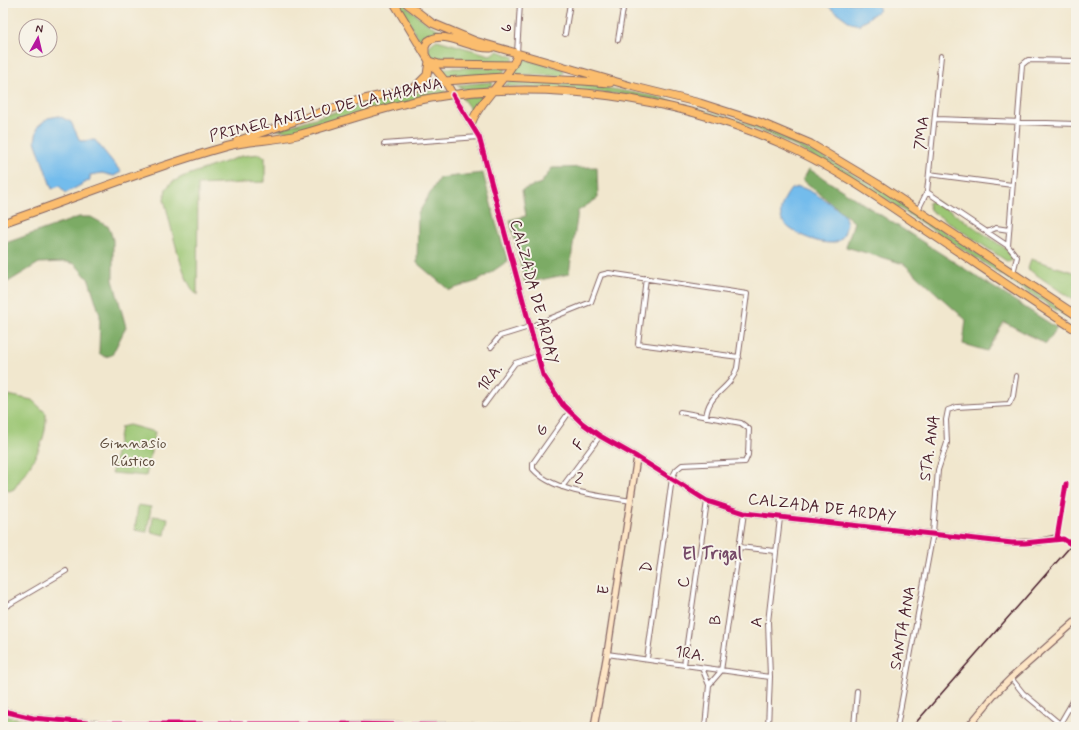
<svg xmlns="http://www.w3.org/2000/svg" width="1079" height="730" viewBox="0 0 1079 730" font-family="Mynerve,sans-serif">
<style>
.green{fill:#9bc673;stroke:#72724f}
.forest{fill:#7cab65;stroke:#636548}
.water{fill:#73bcec;stroke:#5e6e8c}
.lines{fill:none;stroke-linecap:round;stroke-linejoin:round}
.street-casing{stroke:#846564;stroke-width:6}
.secondary-casing{stroke:#846564;stroke-width:8}
.highway-casing{stroke:#846564;stroke-width:9}
.street{stroke:#fff;stroke-width:4}
.secondary{stroke:#fde5c5;stroke-width:5.5}
.highway{stroke:#fbbd6e;stroke-width:7}
.rail{stroke:#4a1f2b;stroke-width:1.5}
.street-bridge-casing{stroke:#846564;stroke-width:6;stroke-linecap:butt}
.street-bridge{stroke:#fff;stroke-width:4}
.cycleway-casing{stroke:#f7f3e8;stroke-width:8}
.cycleway{stroke:#d6006c;stroke-width:5}
.labels{text-anchor:middle;dominant-baseline:central;stroke-width:4;stroke-linejoin:round;paint-order:stroke}
.street-label{font-size:16px;fill:#4a1f2b;stroke:#f7f3e8}
.park-label{font-size:16px;fill:#625141;stroke:#f7f3e8}
.neighbourhood-label{font-size:17px;font-weight:bold;fill:#764a68;stroke:#f7f3e8}
</style>
<rect width="100%" height="100%" fill="#f7f3e8"/>
<filter id="ink" filterUnits="userSpaceOnUse"><feTurbulence type="fractalNoise" baseFrequency=".025" numOctaves="2"/><feDisplacementMap in="SourceGraphic" scale="8" xChannelSelector="R" yChannelSelector="G"/><feConvolveMatrix kernelMatrix="1 2 1 2 8 2 1 2 1" color-interpolation-filters="sRGB"/></filter>
<filter id="wash" filterUnits="userSpaceOnUse"><feTurbulence type="fractalNoise" baseFrequency=".012" numOctaves="4" result="noise"/><feDisplacementMap in="SourceGraphic" scale="16" xChannelSelector="R" yChannelSelector="G"/><feGaussianBlur stdDeviation="0.9" result="paint"/><feColorMatrix in="noise" values="0 0 0 0 0 0 0 0 0 0 0 0 0 0 0 0 0 1.4 0 .05"/><feComposite in="paint" operator="in"/></filter>
<g filter="url(#wash)">
<rect width="100%" height="100%" fill="#f1e7ce"/>
<path class="green" d="M398,3h4l26,21 23,12c-12,-2 -21,-3 -29,9z
M437,40l53,15 8,-4 16,6 -2,5h-70c-13,-4 -20,-14 -5,-22z
M524,59l39,10 1,4 -3,3 -50,-2z
M439,68h67l-3,7 -53,5z
M510,81l73,3 75,13 69,19 45,16 63,31 56,33 185,123v4l-203,-132 -77,-44 -26,-12 -44,-16 -72,-19 -33,-6 -117,-8z
M492,82l1,3c-9,6 -28,7 -37,0z
M442,88l5,6 -148,38 -23,-2 92,-28z
M485,95l-13,16 -10,-13z
M260,154l5,3v25l-67,3 -1,110c-15,-12 -27,-75 -33,-96l2,-10 5,-6 11,-6 60,-21z
M934,200l78,53 1,7 -5,2 -78,-52 -2,-7z
M1031,259l45,14v29l-48,-33z
M3,394l29,6 14,13c1,32 -15,51 -32,76l-5,2 -6,-3z
M129,425l26,7 -9,44 -34,-3 9,-46z
M138,505l13,2 -4,25 -12,-2z
M153,516l15,2 -3,17 -14,-3z
M3,716l68,11h-68z"/>
<path class="forest" d="M597,167l1,31 -20,13 -9,63 -44,9 -15,-63 16,-4 -4,-26 19,-7 11,-15z
M809,169l248,159 -11,16 -42,-22 -17,29 -24,-7 3,-24 -62,-56 -58,-17 8,-25 -51,-42z
M483,173l13,50 12,38 -30,20 -29,9 -32,-27 1,-49 21,-36z
M79,217h12l18,10 4,13v40l13,47 -14,28 -7,2 -6,-4 1,-38 -11,-35 -14,-16 -8,-2 -28,1 -36,22v-41z"/>
<path class="water" d="M824,3h50l5,4v3l-20,15 -8,-2z
M59,116l12,6 9,19 15,-1 26,32 -7,4 -12,-3 -12,2v5l-24,13 -7,-7 -7,3 -17,-48 3,-15 10,-8z
M798,187c10,0 40,21 46,28 2,3 2,7 3,9 -2,7 -3,15 -11,18 -13,5 -53,-11 -55,-25 -2,-10 4,-20 10,-28z"/>
</g>
<g filter="url(#ink)">
<g class="lines">
<g class="street-casing">
<path id="street" d="M565,34l5,-31
M618,40l6,-37
M517,53l3,-50
M936,119l140,5
M384,144l95,-7
M929,174l83,11
M927,192l81,54 9,11 -4,16
M918,210l9,-18 14,-136
M987,232l9,-4 13,2
M1008,246l14,-181 6,-5 48,1
M646,278l-8,66 101,13
M491,347l9,-11 29,-9 62,-25 10,-27 8,-2 138,21 -10,74c-8,24 -28,23 -31,49
M484,405l31,-42 22,-7
M570,411l-37,52v6c20,23 69,27 98,32
M1066,484l-9,54 13,4
M562,487l38,-51
M739,547l36,4
M3,608l63,-37
M607,654l163,23
M647,659l25,-181 4,-8 6,-5 63,-3 3,-7 1,-26 -8,-6 -61,-11
M684,665l23,-164
M702,668l7,17
M1011,678l12,15 37,31 15,3
M705,727l4,-42 12,-14 23,-158
M768,727l2,-50 -2,-55 12,-104
M854,727l3,-36
M897,727l36,-194 5,-63 9,-27 -1,-23 2,-10 9,-3 52,-3 4,-8 3,-20
M1058,727l18,-31"/>
</g>
<g class="secondary-casing">
<path id="secondary" d="M453,95l26,42 64,238 20,30 19,18 18,13 37,21 70,44 37,12 268,30 26,-1 19,-4
M3,711l30,7 66,6h239l206,3
M594,727l13,-73 30,-197
M968,727l28,-34 15,-15 65,-57"/>
</g>
<g class="highway-casing">
<path id="highway" d="M394,3l35,58 16,20 8,14
M406,3l26,20 43,18 156,45 69,17 59,19 52,22 67,40 198,131
M425,54v-7l3,-6c17,-12 43,9 63,7
M429,61l10,3 74,1
M415,87l12,-12 2,-14
M472,122c8,-23 44,-51 45,-69
M237,141l114,-39 94,-21 58,-4 80,4 27,2
M3,223c75,-26 149,-56 225,-77 23,-6 46,-5 69,-11 45,-12 87,-29 134,-37 114,-20 245,-1 351,46 46,20 89,49 130,77 55,36 109,74 164,109"/>
</g>
<use href="#street" class="street"/>
<use href="#secondary" class="secondary"/>
<use href="#highway" class="highway"/>
<path class="rail" d="M912,727l164,-187"/>
<g class="street-bridge-casing">
<path id="street-bridge" d="M1070,542l6,5"/>
</g>
<use href="#street-bridge" class="street-bridge"/>
<g class="cycleway-casing">
<path id="cycleway" d="M453,95l26,42 64,238 20,30 19,18 18,13 37,21 70,44 37,12 268,30h13l38,-4 13,8
M1057,538l9,-54
M3,711l30,7 66,6h239l206,3"/>
</g>
<use href="#cycleway" class="cycleway"/>
</g>
</g>
<g class="labels">
<g class="street-label">
<text transform="translate(507 28) rotate(-92)">6</text>
<text transform="translate(326 110) rotate(-13)">PRIMER ANILLO DE LA HABANA</text>
<text transform="translate(922 133) rotate(-83)">7MA</text>
<text transform="translate(534 292) rotate(75)">CALZADA DE ARDAY</text>
<text transform="translate(490 378) rotate(-53)">1RA.</text>
<text transform="translate(542 430) rotate(-55)">G</text>
<text transform="translate(579 445) rotate(-53)">F</text>
<text transform="translate(930 448) rotate(-82)">STA. ANA</text>
<text transform="translate(579 479) rotate(14)">2</text>
<text transform="translate(822 508) rotate(7)">CALZADA DE ARDAY</text>
<text transform="translate(647 567) rotate(-82)">D</text>
<text transform="translate(684 582) rotate(-82)">C</text>
<text transform="translate(604 590) rotate(-82)">E</text>
<text transform="translate(716 620) rotate(-82)">B</text>
<text transform="translate(757 622) rotate(-88)">A</text>
<text transform="translate(903 628) rotate(-80)">SANTA ANA</text>
<text transform="translate(690 654) rotate(9)">1RA.</text>
</g>
<g class="park-label">
<text x="133" y="443">Gimnasio<tspan x="133" dy="18">Rústico</tspan></text>
</g>
<g class="neighbourhood-label">
<text x="712" y="554">El Trigal</text>
</g>
</g>
<rect width="1079" height="730" fill="none" stroke="#f7f3e8" stroke-width="16"/>
<g transform="translate(38 38) rotate(8)"><circle r="19" fill="#f7f3e8" stroke="#b29e9c"/>
<path d="M0-3L7 15L0 10L-7 15Z" fill="#b5179e"/>
<text y="-6" font-size="11" font-weight="bold" text-anchor="middle" fill="#4a1f2b">N</text>
</g>
</svg>
